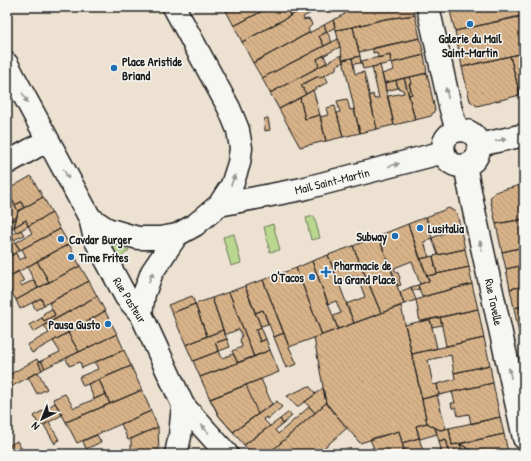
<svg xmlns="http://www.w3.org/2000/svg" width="531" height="461" viewBox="0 0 531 461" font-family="'Patrick Hand',sans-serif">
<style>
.green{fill:#b9d78f;stroke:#6a7a56}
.building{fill:url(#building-back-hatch);stroke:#1c1c1c}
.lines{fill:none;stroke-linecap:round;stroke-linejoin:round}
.minor-casing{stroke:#1c1c1c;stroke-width:25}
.minor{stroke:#f6f6f2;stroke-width:22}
.oneway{fill:#949492}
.poi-dot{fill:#1f6fb2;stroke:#f6f6f2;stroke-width:1.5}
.labels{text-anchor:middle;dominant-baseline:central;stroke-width:3;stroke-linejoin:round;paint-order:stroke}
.poi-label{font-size:12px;font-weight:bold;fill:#1c1c1c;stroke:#f6f6f2;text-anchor:start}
.street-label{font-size:12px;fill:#1c1c1c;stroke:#f6f6f2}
</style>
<defs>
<pattern id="building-back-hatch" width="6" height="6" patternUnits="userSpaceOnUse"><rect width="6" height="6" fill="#d8b389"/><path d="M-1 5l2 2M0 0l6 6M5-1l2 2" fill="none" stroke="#b99976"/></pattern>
</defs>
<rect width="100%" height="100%" fill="#ede2d2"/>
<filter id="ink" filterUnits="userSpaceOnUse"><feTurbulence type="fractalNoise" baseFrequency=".025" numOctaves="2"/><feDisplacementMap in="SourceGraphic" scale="8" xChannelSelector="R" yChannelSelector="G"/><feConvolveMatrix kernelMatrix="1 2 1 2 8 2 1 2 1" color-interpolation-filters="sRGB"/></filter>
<g filter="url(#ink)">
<path class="green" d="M314,216l6,22 -9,2 -5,-22z
M273,224l7,26 -10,2 -6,-25z
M234,234l7,29 -10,3 -8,-29z
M102,237l16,8 11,5 -13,12z"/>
<path class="building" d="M224,7h43l1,1 -34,18z
M270,7h16l4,9 -48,26 -8,-16z
M286,7h11l2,4 -9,5z
M307,7h16l-20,10 1,3 3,-1 3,1 2,5 -4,4 2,3 -57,31 -11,-21z
M342,7h71l2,8 -30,4 -32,8 -17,3 -3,-10 12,-6z
M449,7h75v8l-69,16z
M415,15l5,23 -61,14 -6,-25 32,-8z
M524,15v23l-5,-21z
M519,17l5,21v15l-62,14 -7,-36z
M333,20l2,7 -8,5 -3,-7z
M324,25l3,7 -8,4 5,10 -62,32 -9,-15z
M353,27l7,29 -17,4 -7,-30z
M327,32l5,10 -8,4 -5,-10z
M420,38l4,17 -33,8 -1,-8 -12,3 -1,-6 -4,1v-5z
M338,39l2,8 -23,12 2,8 -49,26 -8,-15z
M524,53v41l-4,1 -10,-39z
M324,55l3,8 -8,4 -2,-8z
M341,55l2,7 -7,4v3l-16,9 -1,-2 -18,9 5,9 -27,15 -9,-16z
M390,55l1,8 -28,6 -2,-8z
M424,55l3,18 -42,10 -3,-9 12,-4 -2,-7z
M360,56l1,7 -8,1 -1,-6z
M510,56l10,39 -43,11 -7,-5 -8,-34z
M352,58l3,16 9,-2 13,57 -17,4 -17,-73z
M380,65l14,60 -17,4 -8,-33 4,-2 1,5 5,-1 -7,-31z
M427,73l8,37 -4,6 -16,4 -6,-25 3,-1 -3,-10h3l-2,-7z
M325,75l3,7 -22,12 -5,-9 18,-9 1,2z
M410,77l2,7h-3l3,10 -3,1 -5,-17z
M404,78l11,42 -21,5 -6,-29 16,-3 -1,-3 -5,-2 -2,-8z
M396,80l2,8 -12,3 -1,-8z
M313,90l7,25 -15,4 -5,-21z
M300,98l5,21 15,-4 6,26 -26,6 -21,-38z
M347,99l3,11 4,-1 6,24 -17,4 -6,-24 3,-1 -3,-11z
M335,106l8,31 -17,4 -6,-24 8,-2 -2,-7z
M268,118l2,12 -5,1 -1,-12z
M31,176l12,21 -19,11 -3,-6 -6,3 -8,-15z
M524,184v35l-28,5 -6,-26 5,-6z
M7,191l11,20 -1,6 -10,6z
M43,197l9,16 -24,13 -2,-6 -12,7 4,-16z
M21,202l3,6 -6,3 -3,-6z
M449,208l8,5 8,36 -27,6 -6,-17 12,-5 -2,-6 -11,6 -5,-16z
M52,213l8,16 -40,21 -5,-7 17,-10 -4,-7z
M17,217l-3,10 -6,3 -1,-3v-4z
M426,217l6,21 -8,4 5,15 -9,2 -12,-35z
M524,219v28l-22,5 -6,-28z
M26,220l2,6 -12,7 -2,-6z
M408,224l21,57 -9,3 -8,-23 -18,7 2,4 2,1 2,5 -1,2 2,5 -3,1 -20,-50z
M7,228l13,22 -13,8z
M60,229l9,15 -62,34v-20l9,-5 3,7 7,-3 -4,-8z
M21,230l3,5 -10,5 -3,-5z
M378,236l26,68 -23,9 -28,-67z
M69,244l11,22 -31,16 -12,-21z
M353,246l28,67 -27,10 -8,-19 19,-7 -8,-22 -5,2 -1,5h-3l-3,-2 -7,2 -10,-27z
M524,247v18l-18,4 -4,-17z
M465,249l4,18 -32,7 -4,-18z
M328,255l26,68 -16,6 -5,-13 8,-3 -5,-12 -8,3 -16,-43z
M433,256l4,18 -10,2 -7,-17z
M37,261l12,21 -11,6 -11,-21z
M312,261l26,68 -16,6 -26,-67z
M524,265v21l-14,3 -4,-20z
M80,266l9,15 -45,24 -3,-7 -21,11 -4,-9z
M469,267l3,17 -39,10 -11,3 -4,-12 11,-4 -2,-5z
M296,268l26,67 -33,12 -26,-67z
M18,271l6,10 -4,2 1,3 13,-6 4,8 -22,12 -9,-16v-6z
M263,280l21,53 -10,4 -11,-27 -8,3 -10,-27z
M89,281l8,15 -64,36 -4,-7 13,-7 2,3 11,-6 -6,-12z
M472,284l6,25 -58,13 -4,-22 17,-6z
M418,285l1,4 -7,2 -1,-4z
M245,286l16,41 -5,3 4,12 6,-3 4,11 -16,7 -25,-65z
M524,286v20l-10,2 -4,-19z
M411,287l5,13 -12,4 -4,-12z
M229,292l25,65 -16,6 -6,-12 10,-4 -2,-7 2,-4 -3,-7 -14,6 -13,-37z
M97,296l8,15 -73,42 -5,-8 22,-12 -5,-8z
M192,296l3,8 -23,9 -4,-8z
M41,298l3,7 -8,5 -4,-7z
M212,298l11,32 -16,6 -12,-32z
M195,304l12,32 -21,9 -14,-32z
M401,306l26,117 -11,3 3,12 -17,5 -3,-12 -39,12 -34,-40 -12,-65z
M524,306v43h-2l-8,-41z
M52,309l3,6 -11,6 -2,-3 2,-5z
M478,309l6,29 -38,8 -6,-29z
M263,310l5,14 -7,2 -6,-13z
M105,311l12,23 -38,18 -11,-19z
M440,317l2,8 -10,2 -2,-8z
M430,319l7,29 -25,6 -7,-29z
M261,327l5,12 -6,3 -4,-12z
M223,330l4,9 -12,4 4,8 -26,10 -7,-16z
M68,333l11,19 -34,16 -4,-7 19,-9 -7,-11z
M284,333l5,14 8,17 -11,4 -12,-31z
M117,334l7,16 -42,18 -2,-6 -11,4 -3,-8z
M484,338l6,27 -36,8 -3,-18 -23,5 5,25 4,-1 2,11 -17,4 -10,-45z
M227,339l3,8 -11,4 -4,-8z
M124,350l7,16 -48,20 -4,-9 19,-8 -3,-7z
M270,350l9,22 -69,27 -10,-22z
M219,351l3,7 11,-4 5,9 -38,14 -7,-16z
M37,359l5,11 -35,19v-13z
M41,361l4,7 -3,2 -4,-8z
M490,365l3,18 -54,12 -2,-11 18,-5 -1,-6z
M131,366l11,24 -32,14 -11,-24z
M38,372l9,17 -10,5 -9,-17z
M261,379l11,25 -39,28 -14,-16 -9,-17z
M99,380l7,14 -12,5 -6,-15z
M493,383l7,34 -29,7 -2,-10 -11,2 -2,-8h-4l-1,-5h4l-3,-11z
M246,385l12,29 -25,18 -14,-16 -9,-17z
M309,386l7,8 -19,13 -10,-11z
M323,388l3,15 -11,10 -10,-11z
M142,390l9,21 -74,32 -11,-21z
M65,394l9,14 32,-14 4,10 -44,18 -13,-23z
M437,395l9,34 -6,1 -13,-7 -5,-24z
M277,401l5,6 -14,12 -2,-2 -3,2 7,7 -26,19 -11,-13z
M55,403l7,12 -22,12 -6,-11z
M326,403l21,25 -30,26h-49z
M309,407l6,6 -47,41h-16l-8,-9 36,-26 3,5 -8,6 3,4z
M151,411l7,16 -30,13 -7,-16z
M289,412l3,4 -9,8 -3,-5z
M500,417l4,17 -52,11 -3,-17z
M49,422l10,18 -4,2v2l-11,-19z
M427,423l8,5 2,6 -17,5 -4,-13z
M158,427l1,27h-28v-15z
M435,428l5,2 9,-2 3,17 8,-1 3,10h-13l-4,-15 -7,2z
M399,431l6,23h-29l-6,-15z
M504,434l4,18 -8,2h-18l-1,-4 -8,1 -13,-7z
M97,435l4,7 -15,7 -3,-8z
M419,438l5,16h-19l-3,-11z
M446,439l4,15h-8l-3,-13z
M17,441l8,13h-18v-7z
M460,444l10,6 1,4h-8z
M373,448l3,6h-20z
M115,449l10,5h-12z
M441,450l1,4h-11v-1z"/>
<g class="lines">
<g class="minor-casing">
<path id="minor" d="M428,7l22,99 7,25
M7,64l83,154 17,11 31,9h22l17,-3 18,-10 24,-20 13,-20 7,-22 2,-15 -3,-18 -9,-22 -55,-101
M443 148a18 18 0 1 1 36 0a18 18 0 1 1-36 0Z
M479,145l45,-10
M7,163l41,-23
M465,165l8,41 51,232
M219,205l83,-16 142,-37
M90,218l5,21 31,58 15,17 42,91 44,49
M141,314l3,-20 8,-22 25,-37
M176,454l4,-18 3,-31"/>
</g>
<use href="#minor" class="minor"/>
</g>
<defs><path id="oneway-solid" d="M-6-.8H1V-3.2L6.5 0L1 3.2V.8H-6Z"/></defs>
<g class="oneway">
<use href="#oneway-solid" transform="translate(447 93) rotate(-102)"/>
<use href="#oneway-solid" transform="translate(25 98) rotate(62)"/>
<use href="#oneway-solid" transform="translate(501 140) rotate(-13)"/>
<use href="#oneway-solid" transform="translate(394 165) rotate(-15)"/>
<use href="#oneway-solid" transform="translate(66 174) rotate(62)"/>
<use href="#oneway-solid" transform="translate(233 180) rotate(-69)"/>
<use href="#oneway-solid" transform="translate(481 246) rotate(-102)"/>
<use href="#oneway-solid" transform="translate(151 277) rotate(-67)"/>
<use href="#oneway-solid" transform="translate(510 373) rotate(-102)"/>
<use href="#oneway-solid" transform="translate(205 429) rotate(-132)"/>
</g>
</g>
<g class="poi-dot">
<circle cx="470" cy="24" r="4"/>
<circle cx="114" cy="68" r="4"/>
<circle cx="420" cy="228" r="4"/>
<circle cx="395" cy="236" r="4"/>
<circle cx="61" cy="239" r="4"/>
<circle cx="71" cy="257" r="4"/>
<path d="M324 266h4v4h4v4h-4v4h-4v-4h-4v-4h4z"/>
<circle cx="312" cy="277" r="4"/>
<circle cx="108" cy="324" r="4"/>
</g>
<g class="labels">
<g class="poi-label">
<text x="470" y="38" text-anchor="middle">Galerie du Mail<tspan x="470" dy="14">Saint-Martin</tspan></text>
<text x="122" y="61">Place Aristide<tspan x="122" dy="14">Briand</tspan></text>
<text x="428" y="228">Lusitalia</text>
<text x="387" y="236" text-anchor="end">Subway</text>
<text x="69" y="239">Cavdar Burger</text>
<text x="79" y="257">Time Frites</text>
<text x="334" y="265">Pharmacie de<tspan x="334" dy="14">la Grand Place</tspan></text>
<text x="304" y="277" text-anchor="end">O'Tacos</text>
<text x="100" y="324" text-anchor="end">Pausa Gusto</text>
</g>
<g class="street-label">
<text transform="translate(332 181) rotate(-14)">Mail Saint-Martin</text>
<text transform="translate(130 300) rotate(58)">Rue Pasteur</text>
<text transform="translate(494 302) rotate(78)">Rue Tavelle</text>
</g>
</g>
<rect width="531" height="461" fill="none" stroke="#f6f6f2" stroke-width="24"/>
<rect x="12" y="12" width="507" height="437" fill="none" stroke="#1c1c1c" stroke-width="1.5" filter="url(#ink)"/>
<g transform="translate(42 419) rotate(223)" stroke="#f6f6f2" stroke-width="3" paint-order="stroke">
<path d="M0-3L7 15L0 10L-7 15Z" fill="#1c1c1c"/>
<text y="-6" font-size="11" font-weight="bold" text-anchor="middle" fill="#1c1c1c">N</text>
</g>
</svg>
